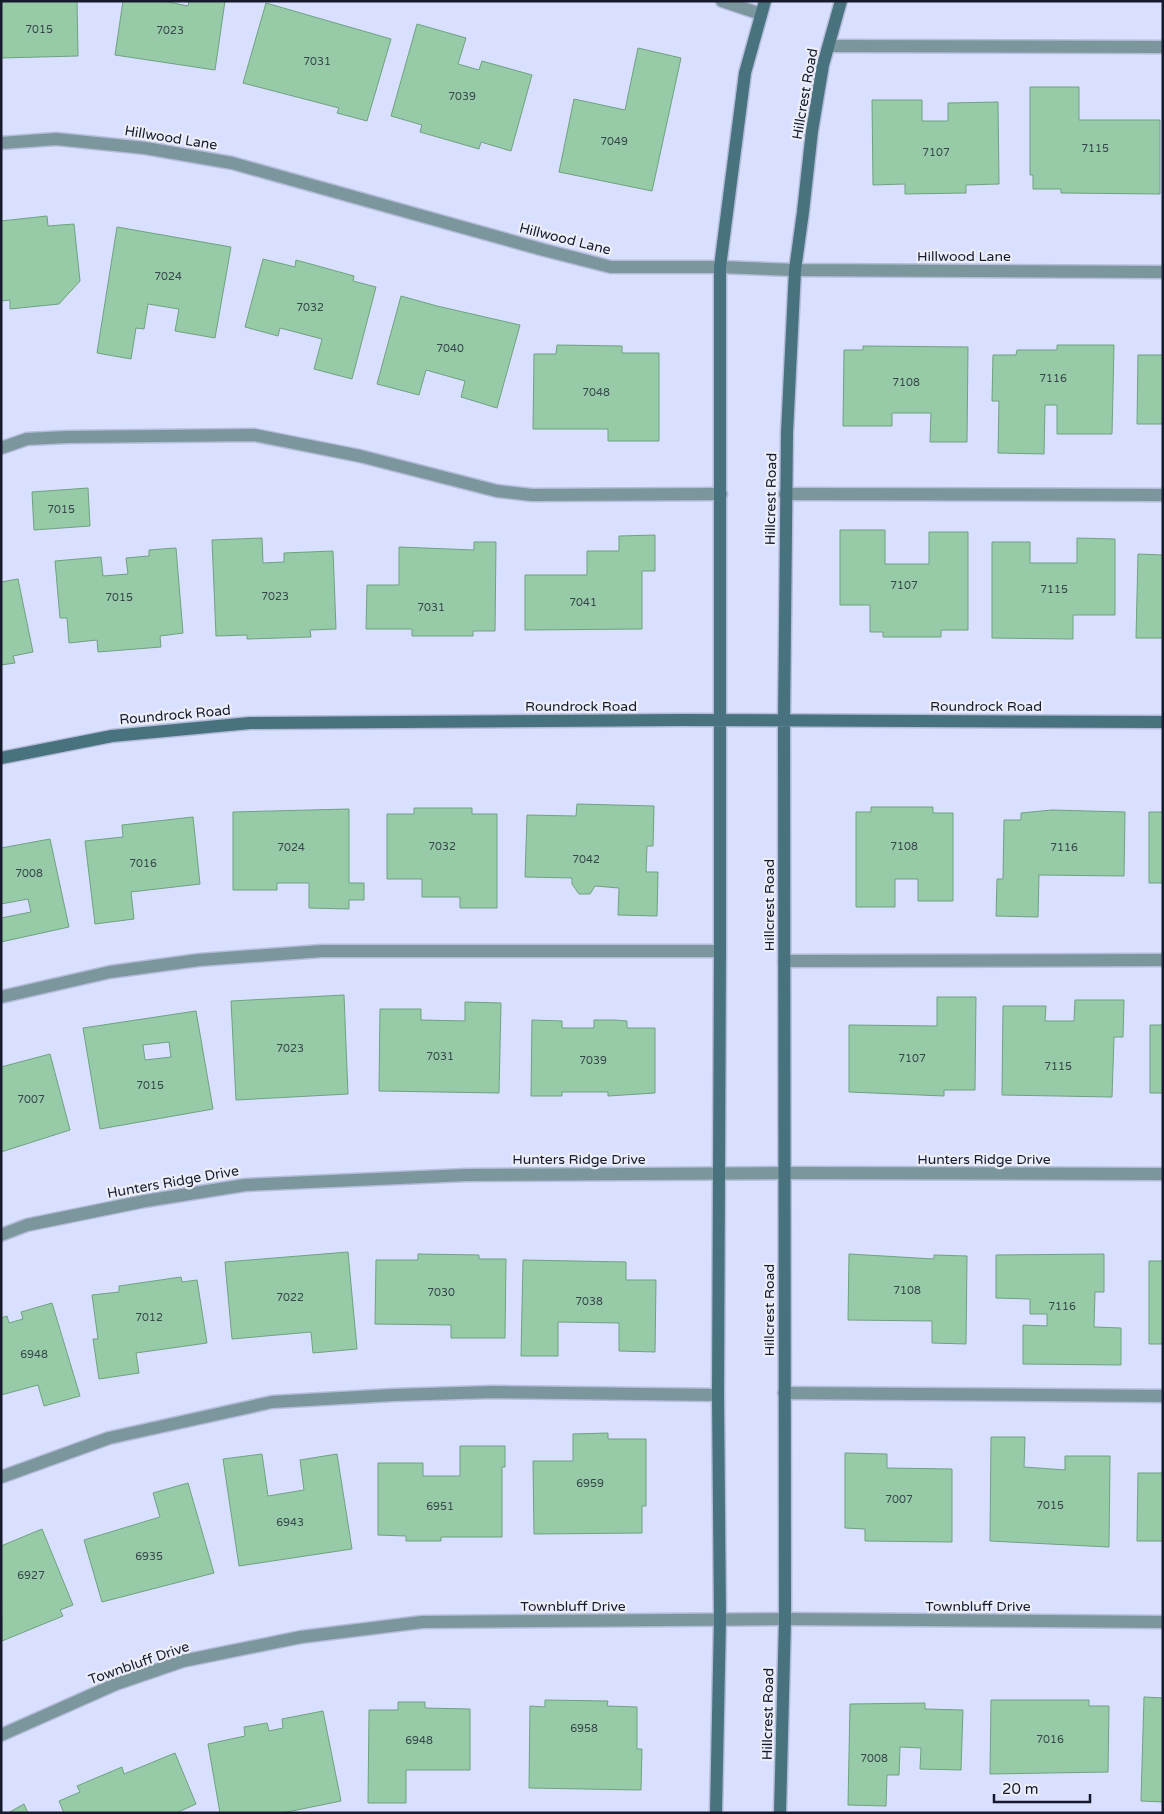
<svg xmlns="http://www.w3.org/2000/svg" width="1164" height="1814" viewBox="0 0 1164 1814" font-family="'Varela Round',sans-serif">
<style>
.building{fill:#97cba8;stroke:#6fa180;fill-rule:evenodd}
.lines{fill:none;stroke-linecap:round;stroke-linejoin:round}
.lane-casing{stroke:#b5bcd9;stroke-width:15}
.street-casing{stroke:#b5bcd9;stroke-width:15}
.secondary-casing{stroke:#b5bcd9;stroke-width:15}
.lane{stroke:#7b969d;stroke-width:12}
.street{stroke:#7b969d;stroke-width:12}
.secondary{stroke:#48727d;stroke-width:12}
.labels{text-anchor:middle;dominant-baseline:central;stroke-width:4.5;stroke-linejoin:round;paint-order:stroke}
.number-label{font-size:11px;fill:#36464b}
.street-label{font-size:14px;fill:#161a2c;stroke:#ebedf8}
</style>
<rect width="100%" height="100%" fill="#d8dfff"/>
<path class="building" d="M1,1h76l1,55 -77,2z
M123,1h41l24,5 1,-5h36l-10,69 -100,-15z
M266,3l125,36 -24,82 -30,-8 2,-5 -96,-25z
M417,24l49,14 -8,26 21,6 3,-9 50,14 -21,76 -30,-9 -2,7 -59,-17 2,-7 -31,-9z
M638,48l43,10 -29,133 -93,-19 15,-73 51,11z
M1030,87h49v33h81v74l-99,-1v-4h-28v-14h-3z
M872,100h50v21h26v-18l50,-1 1,82 -33,1v8l-61,1v-10l-32,1z
M47,216l1,10 26,-2 6,57 -21,23 -49,5v-9l-9,1v-80z
M117,227l114,20 -16,91 -40,-7 4,-22 -31,-5 -4,25 -8,-1 -5,31 -34,-6z
M263,259l32,8 1,-7 58,16 -1,5 23,6 -24,92 -38,-10 8,-30 -42,-11 -2,8 -33,-9z
M401,296l36,10 83,19 -23,83 -36,-11 4,-16 -39,-11 -7,25 -42,-11z
M557,345l65,1v7h37v88h-51v-12h-75l1,-75h22z
M1057,345h57l-2,89h-55v-29h-12l-1,49 -46,-1 1,-52h-7l1,-46h23l1,-5h40z
M863,346l105,1 -1,95h-37l1,-29h-39v13h-49l1,-76h19z
M1138,355h25v69h-26z
M88,488l2,38 -56,4 -2,-38z
M840,530h45v34h44v-32h39v98h-27v7h-58v-5h-13v-27h-30z
M655,535v36h-13v58l-117,1v-55h62v-24h32v-15z
M262,538l1,25 21,-1v-9l49,-2 3,78 -26,1 1,7 -64,2v-4l-31,1 -4,-96z
M1077,538l38,1v76h-42v24l-81,-1v-96h38v21h47z
M474,542h22l-1,89h-22v5h-61v-7h-46l1,-44h32v-38l75,3z
M176,548l7,85 -23,3 1,11 -63,5 -1,-12 -28,3 -2,-25h-7l-5,-57 46,-4 2,19 25,-2 -2,-16 23,-2v-6z
M1138,554l25,1v83h-27z
M18,579l15,73 -20,4 2,7 -14,2v-83z
M577,804l77,2 -1,40h-6l-1,26h12l-1,44 -39,-1 1,-27 -24,-2 -5,8h-11l-7,-10v-6l-47,-1 2,-62 49,1z
M871,807h62v6h20v88h-35v-22h-23v28h-39v-95h15z
M414,808h58v6h25v94h-37v-11h-38v-18h-35v-65h27z
M349,809v74h15v17h-15v9l-40,-1v-25h-32v7h-44v-78z
M1052,810l73,2 -1,64 -85,-1 -1,42 -42,-1 1,-37h6l1,-59h17v-7z
M1149,812h14v71h-14z
M193,817l7,67 -69,8 3,27 -39,5 -10,-83 38,-4 -1,-12z
M50,839l19,88 -68,15v-24l30,-6 -3,-13 -27,5v-56z
M344,995l4,99 -112,6 -5,-99z
M937,997h39l-1,93h-31v6l-95,-4v-67l88,1z
M1075,1000h49l-1,37h-9l-2,60 -110,-2 1,-89h43l-1,15h29z
M465,1002l36,1 -2,90 -120,-2 1,-82h41v11l44,1z
M196,1011l17,98 -113,20 -17,-101zM169,1042l2,15 -26,3 -2,-15z
M532,1020l30,1v7h32v-8h20l13,1v7h28v65l-47,3v-4h-46v4h-31z
M1150,1025h13v68h-13z
M50,1054l20,76 -69,22v-85z
M348,1252l9,97 -44,4 -2,-21 -79,7 -7,-77z
M418,1254l61,1v4h27l-1,79h-54v-13l-76,-1 1,-64h42z
M849,1254l85,5v-4l33,1 -1,88 -34,-1v-22l-84,-1z
M1104,1254v38h-9l-1,35 27,1v37l-98,-1v-39l24,1v-12h-17v-15l-34,-1v-43z
M523,1260l103,2v18h30l-1,72 -36,-1v-28l-61,-1v34h-37z
M1149,1261h14v83h-14z
M181,1277l1,5 15,-2 10,63 -71,10 3,20 -40,6 -6,-40h5l-6,-44 27,-3v-6z
M52,1303l28,93 -36,10 -6,-21 -37,10v-77l6,-2 2,7 14,-4 -2,-7z
M608,1433v6h38v67h-4v27l-108,1 -1,-73h40v-27z
M991,1437h34l-1,30 41,3v-14h45l-1,91 -119,-6z
M460,1446h45v21h-3v70h-61v4h-35v-5l-28,-1v-72h45v13h37z
M845,1453l42,1v14l65,1v73l-87,-1v-12l-20,-1z
M262,1454l6,42 36,-6 -4,-30 37,-6 15,95 -113,17 -16,-107z
M1138,1473h25v68h-26z
M188,1483l26,90 -112,29 -18,-62 76,-23 -7,-24z
M42,1529l31,76 -13,5 3,6 -61,25 -1,-95z
M1144,1697l19,1v104l-22,-1z
M545,1700l63,1 -1,5 30,1v42h5l-1,41 -112,-2 1,-82 15,1z
M991,1700h98v6h20l-1,66 -118,2z
M398,1702h27v6l45,1v61h-64v33h-38l1,-93h29z
M925,1703v6l38,1 -2,60 -41,-1 1,-21 -21,-1 -1,28h-12l-1,31 -38,-1 2,-101z
M323,1711l18,90 -59,12h-62l-12,-69 37,-8 -1,-9 23,-4 2,8 14,-3 -1,-9z
M175,1753l21,51 -20,9h-112l-5,-12 21,-9 -3,-6 45,-19 2,7z
M24,1804l4,9h-20z"/>
<g class="lines">
<g class="lane-casing">
<path id="lane" d="M722,1l39,13
M829,46l334,1
M1,448l26,-9 40,-2 187,-2 106,21 137,35 35,4 189,-1
M785,494l378,1
M784,961l379,-1
M1,997l109,-25 89,-12 123,-9h398
M784,1393l379,3
M1,1477l108,-39 163,-36 121,-7 100,-3 225,3"/>
</g>
<g class="street-casing">
<path id="street" d="M1,143l55,-4 89,9 87,15 312,87 67,17h109l75,3 368,2
M1,1235l26,-10 118,-24 100,-16 221,-10 318,-2 379,1
M1,1735l115,-51 67,-23 118,-24 121,-15 363,-3 378,3"/>
</g>
<g class="secondary-casing">
<path id="secondary" d="M1,758l111,-22 138,-13 429,-3 484,2
M716,1813l4,-194 -2,-224 2,-444v-684l25,-194 20,-72
M780,1813l5,-194 -1,-899 3,-287 8,-163 8,-58 9,-81 11,-66 18,-64"/>
</g>
<use href="#lane" class="lane"/>
<use href="#street" class="street"/>
<use href="#secondary" class="secondary"/>
</g>
<g class="labels">
<g class="number-label">
<text x="39" y="29">7015</text>
<text x="170" y="30">7023</text>
<text x="317" y="61">7031</text>
<text x="462" y="96">7039</text>
<text x="614" y="141">7049</text>
<text x="1095" y="148">7115</text>
<text x="936" y="152">7107</text>
<text x="168" y="276">7024</text>
<text x="310" y="307">7032</text>
<text x="450" y="348">7040</text>
<text x="1053" y="378">7116</text>
<text x="906" y="382">7108</text>
<text x="596" y="392">7048</text>
<text x="61" y="509">7015</text>
<text x="904" y="585">7107</text>
<text x="1054" y="589">7115</text>
<text x="275" y="596">7023</text>
<text x="119" y="597">7015</text>
<text x="583" y="602">7041</text>
<text x="431" y="607">7031</text>
<text x="442" y="846">7032</text>
<text x="904" y="846">7108</text>
<text x="291" y="847">7024</text>
<text x="1064" y="847">7116</text>
<text x="586" y="859">7042</text>
<text x="143" y="863">7016</text>
<text x="29" y="873">7008</text>
<text x="290" y="1048">7023</text>
<text x="440" y="1056">7031</text>
<text x="912" y="1058">7107</text>
<text x="593" y="1060">7039</text>
<text x="1058" y="1066">7115</text>
<text x="150" y="1085">7015</text>
<text x="31" y="1099">7007</text>
<text x="907" y="1290">7108</text>
<text x="441" y="1292">7030</text>
<text x="290" y="1297">7022</text>
<text x="589" y="1301">7038</text>
<text x="1062" y="1306">7116</text>
<text x="149" y="1317">7012</text>
<text x="34" y="1354">6948</text>
<text x="590" y="1483">6959</text>
<text x="899" y="1499">7007</text>
<text x="1050" y="1505">7015</text>
<text x="440" y="1506">6951</text>
<text x="290" y="1522">6943</text>
<text x="149" y="1556">6935</text>
<text x="31" y="1575">6927</text>
<text x="584" y="1728">6958</text>
<text x="1050" y="1739">7016</text>
<text x="419" y="1740">6948</text>
<text x="874" y="1758">7008</text>
</g>
<g class="street-label">
<text transform="translate(805 94) rotate(-80)">Hillcrest Road</text>
<text transform="translate(171 138) rotate(9)">Hillwood Lane</text>
<text transform="translate(565 239) rotate(14)">Hillwood Lane</text>
<text x="964" y="256">Hillwood Lane</text>
<text transform="translate(771 499) rotate(-89)">Hillcrest Road</text>
<text x="581" y="706">Roundrock Road</text>
<text x="986" y="706">Roundrock Road</text>
<text transform="translate(175 715) rotate(-5)">Roundrock Road</text>
<text transform="translate(769 905) rotate(-90)">Hillcrest Road</text>
<text x="579" y="1159">Hunters Ridge Drive</text>
<text x="984" y="1159">Hunters Ridge Drive</text>
<text transform="translate(173 1182) rotate(-10)">Hunters Ridge Drive</text>
<text transform="translate(769 1310) rotate(-90)">Hillcrest Road</text>
<text x="573" y="1606">Townbluff Drive</text>
<text x="978" y="1606">Townbluff Drive</text>
<text transform="translate(139 1663) rotate(-19)">Townbluff Drive</text>
<text transform="translate(768 1714) rotate(-89)">Hillcrest Road</text>
</g>
</g>
<rect width="1164" height="1814" fill="none" stroke="#161a2c" stroke-width="5"/>
<path d="M994 1794v8h96v-8" fill="none" stroke="#161a2c" stroke-width="2.5"/>
<text x="1002" y="1794" font-size="15" fill="#161a2c" stroke="#ebedf8" stroke-width="4" paint-order="stroke">20 m</text>
</svg>
